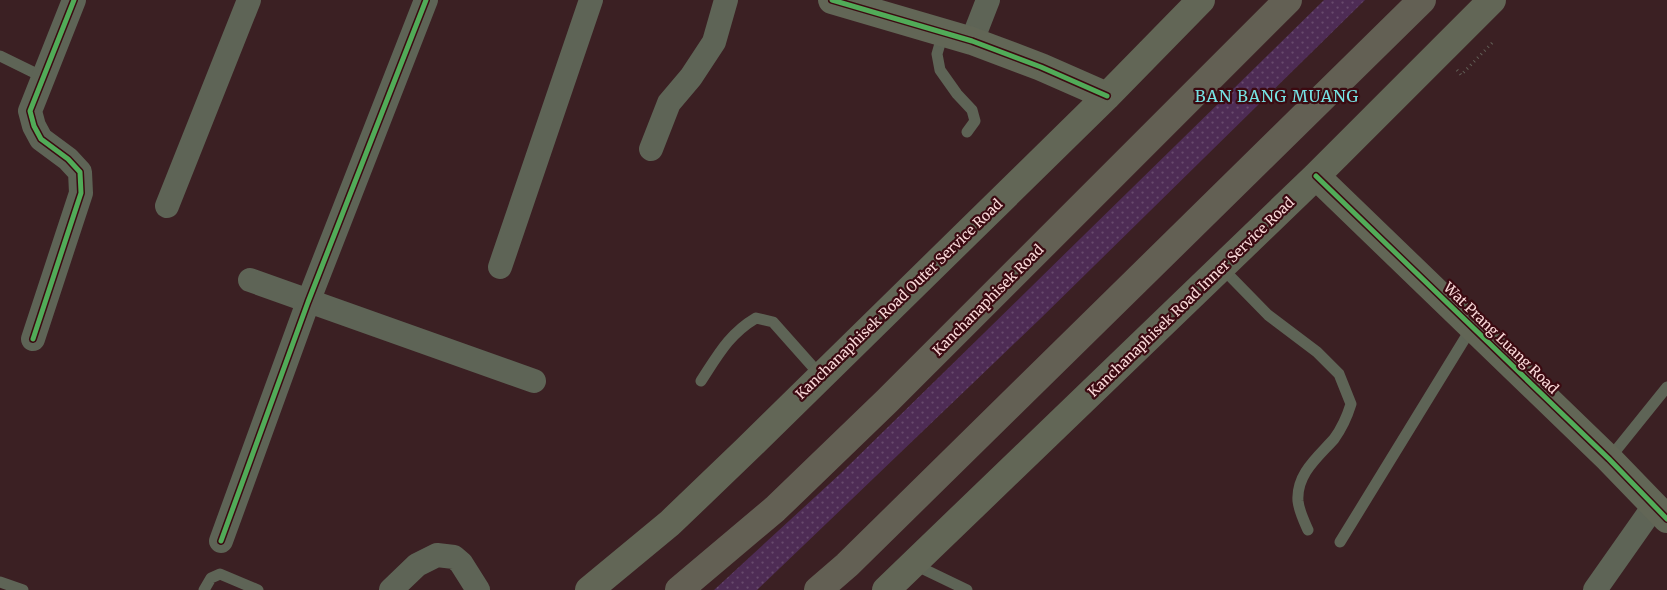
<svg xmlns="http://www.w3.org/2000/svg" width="1667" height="590" viewBox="0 0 1667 590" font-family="Merriweather,serif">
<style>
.grass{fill:url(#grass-dots)}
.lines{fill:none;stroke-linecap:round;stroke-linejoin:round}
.path{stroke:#625f57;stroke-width:3;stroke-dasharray:1 4;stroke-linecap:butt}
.lane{stroke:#5e6456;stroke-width:11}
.street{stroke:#5e6456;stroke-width:24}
.secondary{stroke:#626656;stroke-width:28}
.highway{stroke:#636054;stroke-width:28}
.cycleway-casing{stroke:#3b0a11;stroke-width:8}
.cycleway{stroke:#51ab58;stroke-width:5}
.labels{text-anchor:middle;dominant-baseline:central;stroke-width:4.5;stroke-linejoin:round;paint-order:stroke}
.street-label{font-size:14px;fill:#fad8d8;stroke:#3b0a11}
.quarter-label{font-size:16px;letter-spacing:1px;fill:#76e2e4;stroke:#3b0a11}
</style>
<defs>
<pattern id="grass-dots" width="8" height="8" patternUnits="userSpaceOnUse" patternTransform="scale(1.25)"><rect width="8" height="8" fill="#4e2c55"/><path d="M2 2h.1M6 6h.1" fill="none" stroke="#684a6d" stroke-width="1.8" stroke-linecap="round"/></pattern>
</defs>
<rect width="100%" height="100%" fill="#3b2023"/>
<path class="grass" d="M1324,0h41l-325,319 -283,271h-43l126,-116z"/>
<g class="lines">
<path class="path" d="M1457,70l4,5 33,-34"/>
<path class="lane" d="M943,33l-6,21 3,16 17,24 15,16 3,11 -8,11
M0,56l43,21
M1222,268l46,47 49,37 22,22 12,30c-4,13 -9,24 -17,35 -16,18 -38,35 -36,62 1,10 6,20 10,29
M701,381c17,-26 28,-47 55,-63l17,4 48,54
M1609,459l58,-72
M1340,542l132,-215
M913,564l54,26
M0,582l23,8
M204,590l7,-12 9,-4 38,16"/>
<path class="street" d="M972,41l16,-41
M651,149l18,-46 22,-26 23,-35 12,-42
M167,206l82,-206
M500,267l91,-267
M250,280l284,101
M33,339l48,-146 -1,-21 -12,-13 -27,-20 -7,-13 -4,-15 44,-111
M221,541l87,-239 118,-302
M391,590l26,-25 20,-10 17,2 7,6 17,27
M1595,590l59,-84"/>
<path class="secondary" d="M832,0l140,41 69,26 66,29
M1316,176l293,283 58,60
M589,590l81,-67 76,-73 361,-354 94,-96
M886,590l430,-414 176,-176"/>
<path class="highway" d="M679,590l96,-81 112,-108 401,-401
M818,590l29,-25 575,-565"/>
<g class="cycleway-casing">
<path id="cycleway" d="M832,0l140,41 69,26 66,29
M1316,176l293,283 58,60
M33,339l48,-146 -1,-21 -12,-13 -27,-20 -7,-13 -4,-15 44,-111
M221,541l87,-239 118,-302"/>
</g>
<use href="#cycleway" class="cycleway"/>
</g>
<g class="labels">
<g class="street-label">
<text transform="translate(1191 297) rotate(-44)">Kanchanaphisek Road Inner Service Road</text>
<text transform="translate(899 299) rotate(-44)">Kanchanaphisek Road Outer Service Road</text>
<text transform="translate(988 300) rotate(-45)">Kanchanaphisek Road</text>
<text transform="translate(1501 338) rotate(44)">Wat Prang Luang Road</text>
</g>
<g class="quarter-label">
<text x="1277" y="96">BAN BANG MUANG</text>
</g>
</g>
</svg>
